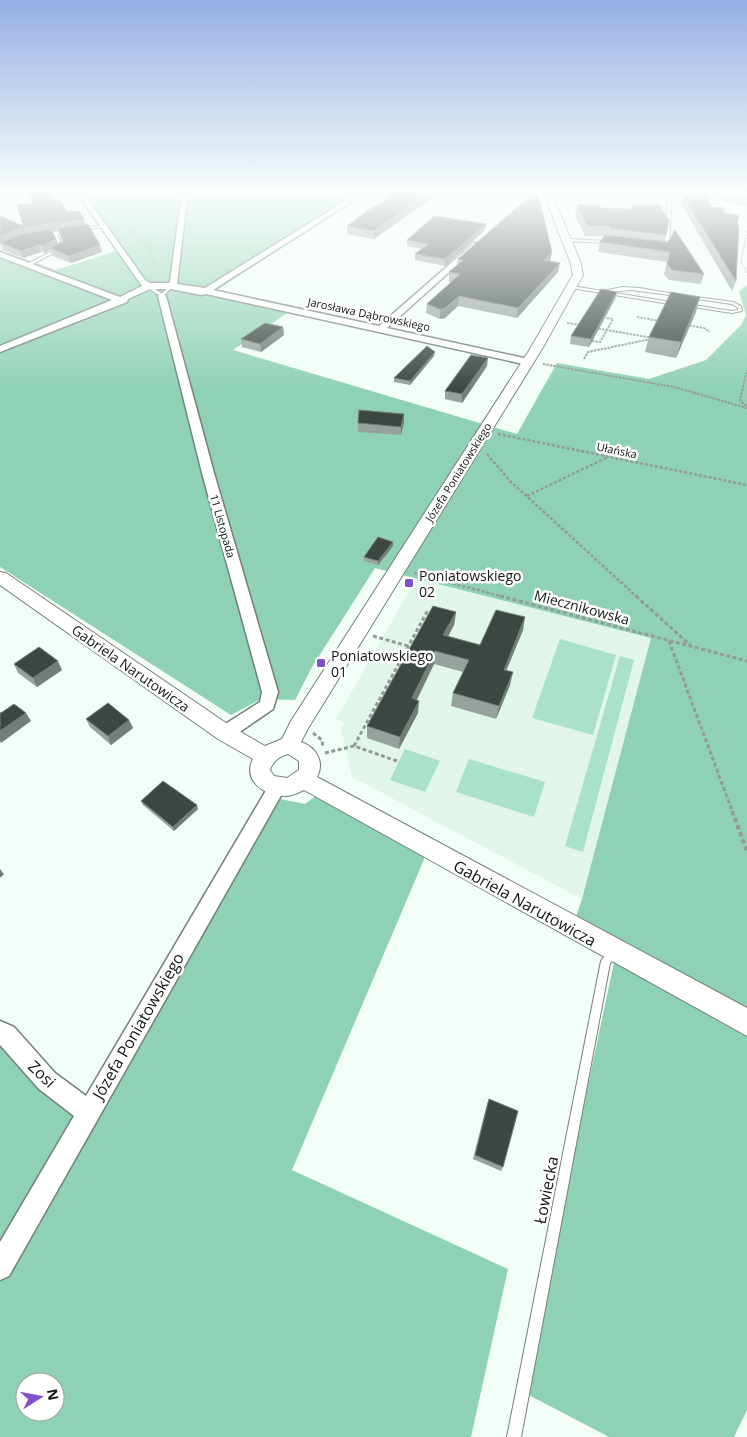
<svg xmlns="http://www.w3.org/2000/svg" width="747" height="1437" viewBox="0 0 747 1437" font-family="'Open Sans',sans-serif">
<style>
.built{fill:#e1f5eb}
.green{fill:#a9e2c8}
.forest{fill:#8fd1b4;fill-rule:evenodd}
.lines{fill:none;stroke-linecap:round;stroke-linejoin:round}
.service-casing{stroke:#747f7a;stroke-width:2}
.minor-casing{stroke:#747f7a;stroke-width:3}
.tertiary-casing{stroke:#747f7a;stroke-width:2}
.path-far4{stroke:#939b97;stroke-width:1;stroke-dasharray:2 1;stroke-linecap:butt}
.path-far3{stroke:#939b97;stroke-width:2;stroke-dasharray:2.5 1;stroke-linecap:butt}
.path-far2{stroke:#939b97;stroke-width:2.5;stroke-dasharray:3 2;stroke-linecap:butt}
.path-far1{stroke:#939b97;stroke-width:3;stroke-dasharray:4 2.5;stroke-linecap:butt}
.path{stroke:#939b97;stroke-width:4;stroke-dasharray:4.5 3;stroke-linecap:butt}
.service{fill:#fff;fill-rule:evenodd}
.minor{fill:#fff;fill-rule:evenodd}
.tertiary{fill:#fff;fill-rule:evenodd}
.wall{fill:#98a29c;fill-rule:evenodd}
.shaded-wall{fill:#737e78}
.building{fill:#3d4742;stroke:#737e78}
.poi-dot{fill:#7f52cb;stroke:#fff;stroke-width:2}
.labels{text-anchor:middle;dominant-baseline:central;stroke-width:5;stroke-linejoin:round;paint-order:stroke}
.far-street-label{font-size:11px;fill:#131715;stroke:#fff}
.poi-label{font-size:14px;fill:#131715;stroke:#fff;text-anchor:start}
.street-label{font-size:14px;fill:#131715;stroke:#fff}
.near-street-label{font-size:16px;fill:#131715;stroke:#fff}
</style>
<rect width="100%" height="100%" fill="#f2fdf7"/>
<path class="built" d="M417,577l234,61 -69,261 -230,-122 -11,-48 3,-6 -7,-4 1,-3z"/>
<path class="green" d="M572,193h24l5,9h-25z
M560,639l56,16 -23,80 -61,-17z
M620,656l14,4 -51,192 -18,-6z
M405,749l35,12 -15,31 -35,-12z
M469,759l76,23 -11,35 -78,-25z"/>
<path class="forest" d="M78,190h291l-152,100 76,19 -60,41 284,84 40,-71 92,16 57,-19 35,-35 5,-10 -7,-23 8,-7v1125l-13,27h-125l-86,-45 93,-439 -44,-25 10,-29 69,-261 -276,-70 -63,99 -17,33 -34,-1 -30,16 -231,-148v-317l56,20 63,-20z
M666,190h81v17l-57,-14z
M322,791l106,59 -136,320 216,99 -37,168h-471v-403l88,78 182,-315 35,7zM25,1382h30v30h-30z"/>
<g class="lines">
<g class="service-casing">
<path id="service" d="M670,195l2,1c-3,16 -1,33 -3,49l-6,4 -2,-1 4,-3 2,-37 1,-12z
M103,225l1,2 -24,3 -2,-1z
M69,230l1,2 -13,2 6,14 -34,18h-2v-2l33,-17 -6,-13 -11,2 -1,-2z
M567,239l42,2 2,1 -2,1 -43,-2z
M147,285h2l13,9 8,-9 3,1 -11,11 -15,-10z
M572,286l31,5 19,-4 18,1 40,7 -2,1 -47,-6 -22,2 68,11v2h-1l-105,-17v-2z
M689,296l44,6 8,4 1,5 -10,2 -46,-7v-2h1l45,7 6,-1v-2l-6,-4 -42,-6h-1z
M614,949l3,2 2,3 -2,3 -7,6 -89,474h-14l94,-476 2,-3z"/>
</g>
<g class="minor-casing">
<path id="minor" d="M75,190h6l64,90 5,3h19l1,-1 12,-92h6l-11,94 28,4 158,-98h7l-157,100 166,36 95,-83h3v4l-90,81 141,31 5,3 -5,3 -322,-71 -5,1 -30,-6h-21l-22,10 -1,3 -127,50v-6l112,-46 -112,-43v-5l120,45 22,-11z
M615,190h17l43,5 3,2 -3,2 -57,-7z
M162,293l4,3 48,177 64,219 -5,17 -42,29 -6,1 -6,-1 -2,-5 2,-5 41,-26 2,-10 -60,-219 -44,-177z
M277,780l6,2 3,5 -3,5 -274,484 -9,4v-38l74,-126 -35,-27 -39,-44v-24l14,6 41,46 31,23 185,-314z"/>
</g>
<g class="tertiary-casing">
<path id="tertiary" d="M542,190h8l30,71 3,14 -41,74 -235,381 -6,12c15,5 24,20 16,35l430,231v28l-443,-246c-6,3 -13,6 -19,6 -20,0 -43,-15 -32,-37l-35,-20 -218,-154v-13l6,1 226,154 33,19 17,-7 9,-18 239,-372 43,-74 -3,-14zM288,754l11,7v9l-12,8 -13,-2 -4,-6c3,-9 10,-14 18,-16z"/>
</g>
<path class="path-far4" d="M126,190v17l7,11 -6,10 19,16 13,28 -3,3
M500,190l25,3
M686,191l3,3 19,3
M376,193l18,2
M703,198l44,7
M747,231l-6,31 6,11"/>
<path class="path-far3" d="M637,317l23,4
M567,323l14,2
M686,325l18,3 6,4
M595,328l58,10
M592,341l8,1 13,-23 -7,-1
M584,359l4,-7 63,-13
M543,364l131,23 73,21
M746,406l-6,-6 7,-30"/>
<path class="path-far2" d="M498,434l249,51
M487,454l23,27 127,116
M527,496l81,-39
M414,573l90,24"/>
<path class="path-far1" d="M500,596l247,65
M636,596l54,49
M373,636l35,10
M669,641l64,172
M313,733l9,7 1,7
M325,753l29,-7
M397,761l-43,-15 74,-136"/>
<path class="path" d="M732,811l15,40"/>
<use href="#service" class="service"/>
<use href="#minor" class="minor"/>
<use href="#tertiary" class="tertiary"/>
</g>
<path class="wall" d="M26,190h21l7,9 13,13 19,12 16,28 -31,11 -19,-7 -2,-6 -5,3 -4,-1 -18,6 -20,-8 -2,-6 -1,1v-29l23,10 10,-23zM58,230l4,12 -5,3 -5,-14z
M397,190h46l-69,49 -27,-5v-8l31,-20z
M683,196l29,11 12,6 13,12 -1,56 -4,10 -51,-87z
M577,205l24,3 30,1 1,-4 37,15 -5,22 40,32 -3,10 -32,-4 -5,-6 3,-12 -69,-10 2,-10 4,-6h-19l-10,-21z
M486,224l-1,6 -40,36 -30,-6v-6l7,-5 -15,-3v-6z
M552,252l-2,9 8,11 -41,46 -59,-12 -13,12 -5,1 -14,-6 1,-9 24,-22h-2v-10l8,-7 1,-6z
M615,299l-26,48 -19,-3 1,-8z
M696,312l-20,46 -31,-6 4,-15z
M283,327l1,8 -23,17 -19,-5 -1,-8z
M434,356l-24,29 -16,-3v-4z
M487,366l-25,37 -17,-4v-8z
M404,414v8l-3,13 -43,-3v-9z
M393,542v4l-15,19 -14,-4v-4z
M456,612l-2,13 -6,11 32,9 43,-15 -17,41 4,14 -14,34 -45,-13 2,-13 10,-21 -29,-8 -17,36 1,13 -19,36 -32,-11v-12z
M14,664l48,6 -25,17 -19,-14z
M86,719l43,1 4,8 -22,17 -21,-18z
M141,801l57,8 -24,22 -31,-26z
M489,1099l14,68 -2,4 -28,-12 14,-55z"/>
<path class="shaded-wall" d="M434,190h9l-69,49v-8z
M84,219l2,7 -64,9 -21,8v1l-1,1v-8l20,-9z
M486,224l-1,6 -40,36v-7z
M56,239l2,7 -8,2v2l-5,3 -3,-7z
M39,245l2,7 -18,6 -2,-7z
M100,245l2,7 -31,11 -2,-7z
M552,252l-2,10 -6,-2z
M560,263l-2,9 -41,46 1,-10z
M617,292l-2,7 -26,48 2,-8z
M459,296l-1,10 -13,12 -5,1v-10z
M700,297l-4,15 -20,46 5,-16z
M283,327l1,8 -23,17 -1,-8z
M435,352l-1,4 -24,29v-4z
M488,358l-1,8 -25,37v-9z
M404,414v8l-3,13v-8z
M393,542v4l-15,19v-4z
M456,612l-2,13 -12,23 1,-13z
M525,617l-2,13 -22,53 3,-13z
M435,651l-1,13 -23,47 1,-13z
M58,661l4,9 -25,17 -4,-9z
M513,672l-3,13 -14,34 3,-13z
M419,701l-1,12 -19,36 1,-12z
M26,713l5,8 -30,22 -1,-2v-10z
M129,720l4,8 -22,17 -3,-9z
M197,805l1,4 -24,22 -1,-4z
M0,869l4,5 -4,4z"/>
<path class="building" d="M27,190h20l7,9 7,2 6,11 12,-1 5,8 -64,9 -20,9v-21l23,10 -6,-21 17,-2z
M397,190h37l-60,41 -27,-5 28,-21 3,1z
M537,190l15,62 -8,8 16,3 -42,45 -59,-12 -14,12 -5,1 -13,-5 33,-30 -11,-2 14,-12 -5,-1z
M683,196h22l7,11 13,1 -2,5 16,2 -2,10h2l-3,56z
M577,205h22l2,3 33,1 -2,-4h27l10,15 -3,15 -57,-7 2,-2h-24z
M434,216l52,8 -41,35 -30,-5 14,-10 -22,-4z
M88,224l12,21 -31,11 -19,-8 13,-7 -5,-13z
M51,229l5,10 -14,7 -3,-1 -18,6 -20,-8 20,-9z
M675,230l29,44 -32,-4 -5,-6 3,-12 -70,-10 5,-7 63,7z
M601,289l16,3 -26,47 -20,-3z
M671,292l29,5 -19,45 -32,-5z
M265,323l18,4 -23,17 -19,-5z
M427,346l8,6 -25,29 -16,-3z
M471,355l17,3 -26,36 -17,-3z
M359,410l45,4 -3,13 -43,-4z
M378,537l15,5 -15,19 -14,-4z
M433,606l23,6 -13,23 37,10 16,-35 29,7 -21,53 9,2 -14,34 -46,-13 16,-33 -34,-9 -23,47 7,3 -19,36 -33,-11z
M39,647l19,14 -25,17 -19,-14z
M108,703l21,17 -21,16 -22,-17z
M14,704l12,9 -26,18v-19l1,1z
M163,781l34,24 -24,22 -32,-26z
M489,1099l29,12 -15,56 -28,-12z"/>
<linearGradient id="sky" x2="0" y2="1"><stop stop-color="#94afe4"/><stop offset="0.49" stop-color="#f9fefb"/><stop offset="1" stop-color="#f9fefb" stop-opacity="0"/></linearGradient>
<rect width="747" height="391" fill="url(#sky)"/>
<g class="poi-dot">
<rect x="404" y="578" width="10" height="10" rx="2.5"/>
<rect x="316" y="658" width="10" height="10" rx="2.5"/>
</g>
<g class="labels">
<g class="far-street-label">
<text transform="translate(369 314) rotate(12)">Jarosława Dąbrowskiego</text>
<text transform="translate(617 450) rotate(12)">Ułańska</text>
<text transform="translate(458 472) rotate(-58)">Józefa Poniatowskiego</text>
<text transform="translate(223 526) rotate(74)">11 Listopada</text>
</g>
<g class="poi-label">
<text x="419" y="575">Poniatowskiego<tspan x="419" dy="16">02</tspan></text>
<text x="331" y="655">Poniatowskiego<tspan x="331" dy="16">01</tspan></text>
</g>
<g class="street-label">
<text transform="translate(582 607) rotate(15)">Miecznikowska</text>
<text transform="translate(131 668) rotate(35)">Gabriela Narutowicza</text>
</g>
<g class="near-street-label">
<text transform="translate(525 903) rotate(29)">Gabriela Narutowicza</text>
<text transform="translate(138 1026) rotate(-60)">Józefa Poniatowskiego</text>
<text transform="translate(42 1074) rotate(44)">Zosi</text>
<text transform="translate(546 1190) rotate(-79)">Łowiecka</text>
</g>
</g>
<g transform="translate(40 1397) rotate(79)"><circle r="24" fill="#ffffff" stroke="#a1a2a1"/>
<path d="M0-4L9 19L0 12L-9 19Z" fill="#7f52cb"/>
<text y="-8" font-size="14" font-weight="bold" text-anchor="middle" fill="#131715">N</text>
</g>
</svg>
